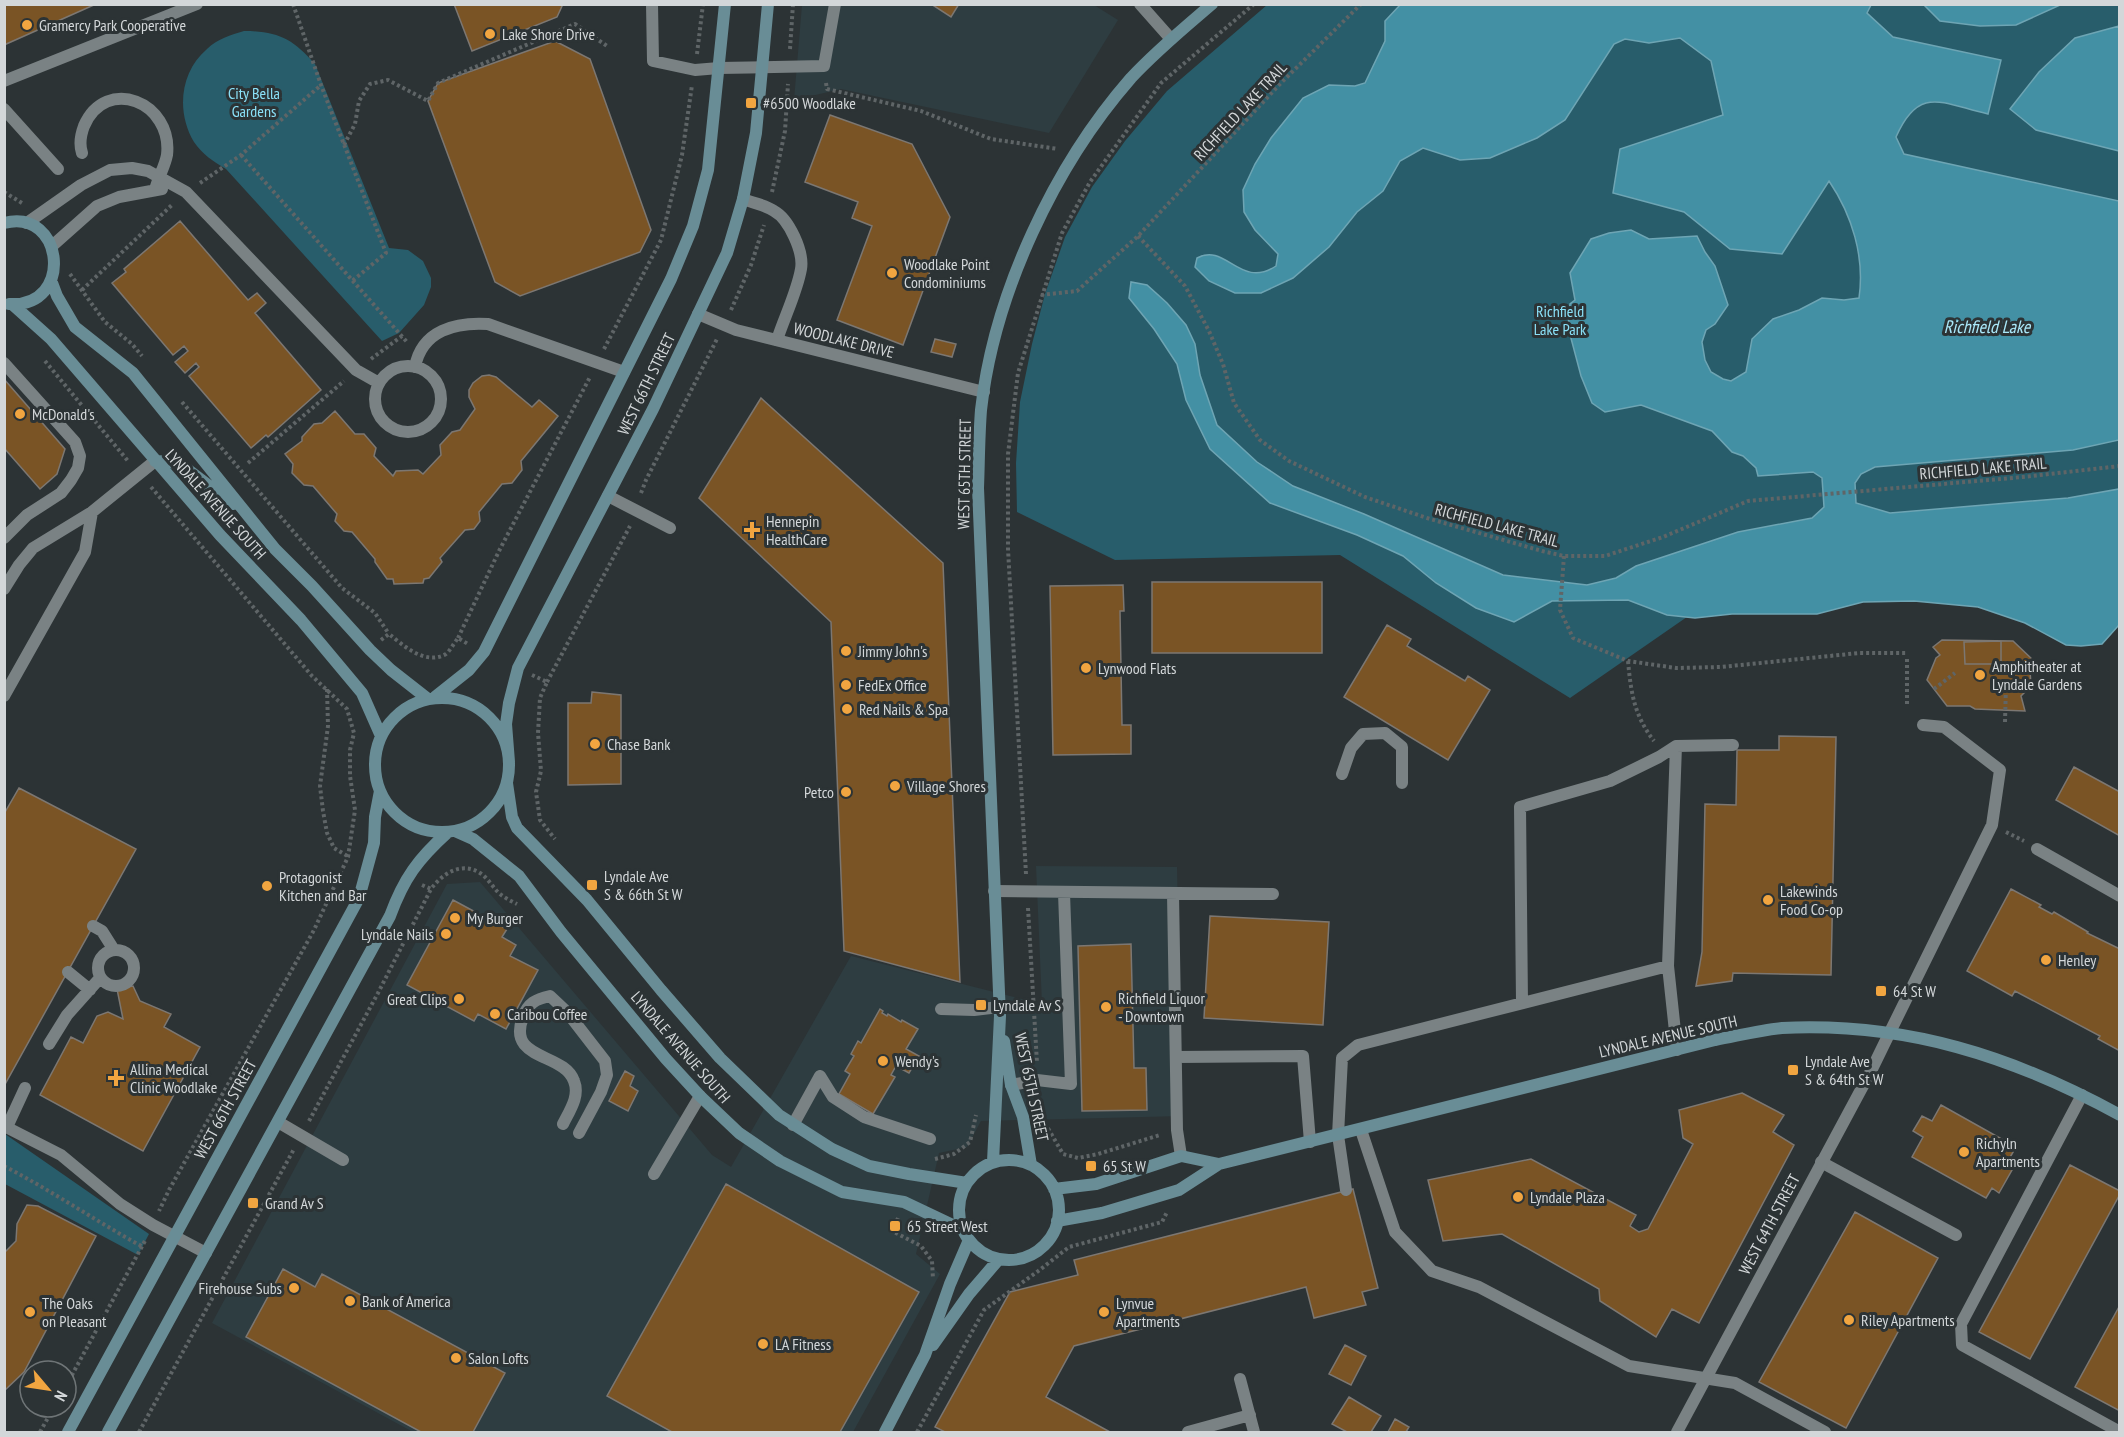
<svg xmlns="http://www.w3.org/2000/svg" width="2124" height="1437" viewBox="0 0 2124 1437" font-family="'PT Sans Narrow',sans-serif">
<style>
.built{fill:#2e3d41}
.green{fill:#285d6b}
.water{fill:#4390a4;stroke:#6ea5b4;stroke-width:1.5}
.building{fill:#7a5425;stroke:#7c7772;stroke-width:1.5}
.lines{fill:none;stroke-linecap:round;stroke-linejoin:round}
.path{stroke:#5f6567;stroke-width:4;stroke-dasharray:3 3;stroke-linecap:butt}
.lane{stroke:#7a8284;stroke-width:12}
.street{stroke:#7a8284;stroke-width:12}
.secondary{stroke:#698d96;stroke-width:12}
.poi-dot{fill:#f1a540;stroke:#2c3335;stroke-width:2}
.labels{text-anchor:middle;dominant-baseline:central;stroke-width:6;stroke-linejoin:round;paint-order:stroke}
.poi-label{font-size:16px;fill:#d3d7d9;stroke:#2c3335;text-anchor:start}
.park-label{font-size:16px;fill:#8ae0f7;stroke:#2c3335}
.street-label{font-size:16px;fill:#d3d7d9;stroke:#2c3335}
.water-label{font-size:18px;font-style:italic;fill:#aae8f9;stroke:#2c3335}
</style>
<rect width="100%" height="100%" fill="#2c3335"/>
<path class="built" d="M802,5h292l24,15 -69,113 -208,-44 -47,11z
M1036,866l141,1 5,249 -201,5 -14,26 -28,6 -23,101 24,20 -87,158h-440l-201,-109 235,-439 33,-2 232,273 19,12 120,-211 191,48z"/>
<path class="green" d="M1267,5h852v595l-292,-80 -257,178 -230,-143 -225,5 -98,-48 -1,-49 4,-61 12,-58 13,-50 20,-57 27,-50 33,-46 42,-50z
M244,31c34,0 49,8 71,33l74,184 19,2 15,11 8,17v9l-7,18 -25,28 -17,8 -156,-172c-12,-7 -24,-15 -32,-27 -18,-30 -14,-70 13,-93 10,-10 24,-14 37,-18z
M5,1134l144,100 -11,21 -133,-71z"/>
<path class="water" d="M1400,5h471l-4,8 26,24 108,23 -13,54c-45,-10 -69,-30 -92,23l8,17 215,47v239l-46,10 -198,17 -14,7 -6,9 1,20 34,10 178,-15 51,-9v136l-17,19 -21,2 -15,-1 -41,-22 -47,-16 -64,-6 -51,1 -46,12h-85l-37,4 -28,-3 -39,-15 -76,1 -38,21 -38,-14 -40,-25 -33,-27 -46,-21 -87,-32 -60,-54 -24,-49 -9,-36 -23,-35 -25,-31 2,-16 16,3 20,18 19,22 9,19 5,31 17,50 40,37 36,24 71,28 139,61 84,10 29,-7 20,-12 102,-34 74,-14 12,-11 -2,-29 -9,-6 -55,4 -2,-8 -13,-12 -11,-4 -20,-21 -71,-26 -36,7 -13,-9 -11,-27 -13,-49 2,-23 5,-4 -5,-27 21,-34 18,-6 22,-3 18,9 48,-3 8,16 10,14 13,39 -13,19 -9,6 -4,12 3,18 6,12 12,7 8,2 15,-9 6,-33 21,-20 26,-9 23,-12 22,2 15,-2c6,-41 -7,-83 -30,-117l-47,73 -52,-5 -46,-37 -71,-19 7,-44 103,-34 -12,-54 -31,-23 -31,5 -24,-4 -11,5 -49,76 -28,18 -47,20 -30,2 -37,-12 -23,13 -17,30 -26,21 -28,35 -36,31 -32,15h-26l-26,-12 -14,-14 2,-9c29,-16 43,32 79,8l2,-12 -23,-24 -11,-18 -1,-22 12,-26 16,-26 32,-40 26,-13 26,1 10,-3 20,-42v-20z
M1924,5h136l-44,20 -36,1 -40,-5z
M2119,26v125l-83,-21 -26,-21 29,-37 36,-34z"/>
<path class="building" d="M4,4h92l-92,41z
M454,4h109l-6,13 -85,34z
M931,4h28l-8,13z
M555,41l35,18 61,171 -11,22 -120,44 -25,-14 -67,-181 10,-18z
M830,115l82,29 38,73 -47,128 -66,-25 35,-94 -20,-8 6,-16 -53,-20z
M180,221l68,79 9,-7 9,10 -11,10 66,77 -53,47 -2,-2 -15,13 -62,-72 10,-9 -3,-4 -11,10 -10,-11 13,-11 -4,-5 -11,9 -61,-72 14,-11 -2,-3z
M935,339l21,5 -4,13 -21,-5z
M489,375l7,2 36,30 7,-7 19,16 -37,45 1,9 -10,13 -10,1 -23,28 1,9 -6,8 -9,1 -25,28 2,4 -13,16 -5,1 -1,4 -29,1 -1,-5h-6l-12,-17v-3l-23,-27 -8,-1 -9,-10 2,-7 -24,-28 -9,-1 -12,-12 1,-9 -8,-10 17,-13v-4l12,-13 8,-1 13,-12 20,23h9l12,14 -2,8 19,20 3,-5 22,-1 5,4 18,-19 -1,-10 12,-13 8,-2 15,-21 -6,-12v-7l4,-7 9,-7z
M4,379l61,70 -8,25 -17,15 -36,-41z
M761,398l182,165 17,419 -116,-31 -13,-329 -132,-124z
M1152,582h170v71h-170z
M1123,585l1,26h-4l2,114h9v29l-78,1 -3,-169z
M1387,625l24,14 -4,7 58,35 3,-5 22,14 -42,70 -104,-63z
M1942,640l71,1 23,22 -6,7 1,16 -10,10 4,15 -50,-2 -5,-3h-23l-20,-26 9,-22 4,-3 -7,-8z
M2001,641v23h-36l-1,-22z
M592,692l29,3v89l-53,1v-82h23z
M1779,736l57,1 -5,238 -98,-2 -1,8 -36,5 6,-34 3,-148 31,1 1,-55h42z
M2074,767l46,25v44l-64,-36z
M19,788l117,61 -132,237v-272z
M2011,889l30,16 -2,2 13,7 2,-2 34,20 -1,1 33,16v102l-22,-12 2,-3 -85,-45 -3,5 -45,-25z
M453,900l54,29 -5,8 14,8 -6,11 28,14 -32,59 -28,-15 -4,7 -67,-36z
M1210,916l119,6 -6,103 -119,-7z
M1131,944l3,124h12l1,42 -65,1 -4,-165z
M133,986l7,15 31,13 -7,13 36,20 -57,104 -103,-56 31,-58 12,6 14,-27 11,-4 15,7 -6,-30z
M880,1009l3,2 -1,2 5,3 1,-2 13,8 1,-2 16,9 -12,20 13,7 -10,17 -13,-7 -5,9 4,2 -22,37 -34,-20 11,-20 -5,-3 9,-15 -3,-2 7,-13 3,2z
M625,1071l9,5 -4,10 8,5 -10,20 -19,-10z
M1742,1093l42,22 -11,17 21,13 -95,178 -27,-14 -16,28 -56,-36 -1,-12 -97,-55 -59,7 -15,-61 103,-21 105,56 -6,11 9,6 9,-3 45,-85 -10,-6 -4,-28z
M1941,1105l75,42 -11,19 7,4 -13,23 -7,-5 -6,10 -74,-41 11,-20 -10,-6 9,-15 10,5z
M2070,1165l50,26v3l-90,165 -51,-27z
M726,1184l193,108 -79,140h-168l-65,-36z
M1353,1189l25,99 -16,4 4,13 -52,13 -8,-31 -232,59 -28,51 64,35h-165l-10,-5 75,-135 68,-17 -4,-15z
M27,1205l11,1 58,30 -72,136 -20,19v-138l12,-12 1,-17z
M1855,1212l83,46 -92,170 -87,-46z
M283,1269l32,18 7,-13 183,99 -32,59h-52l-175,-95z
M2120,1305v106l-45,-24z
M1345,1345l21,11 -15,29 -22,-11z
M1349,1397l32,19 -10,16h-24l-15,-8z
M1395,1419l14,8 -3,5h-18z"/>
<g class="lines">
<path class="path" d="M293,4l28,81 65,168 -35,29
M790,49l3,-45
M697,54l6,-50
M826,83l1,6 94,22 70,28 67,10
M344,145l11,-21 4,-23 11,-17 18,-4 40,21 10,-18 137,-59 32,22
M241,155l166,187
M200,183l41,-28 80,-70
M4,192l18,11h2
M772,192l13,-61 3,-47
M1138,236l47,50 24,45 14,33 11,39 26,37 29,21 76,36 65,22 112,32 22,5h41l58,-19 85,-36 275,-24 97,-11
M70,274l35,48 27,22 10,12
M82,290l91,-86
M1041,295l36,-4 61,-55 142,-152 81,-80
M731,310l20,-45 13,-40
M604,349l57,-109 21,-85 10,-70
M371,359l31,-23
M45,361l83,100
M182,402l160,186 33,25 14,21
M248,463l96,-82
M151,487l161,189 35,33 7,24 -4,17v26l5,34 -7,47 -34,73 -145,260 -10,21
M641,493l5,-13 71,-141
M1564,556l-4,54 13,28 55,23 48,7 45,-1 138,-14h48
M458,638l41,-87 91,-174
M381,640l8,-6c14,11 36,32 57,20 4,-3 8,-11 12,-16l10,6
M1628,661c3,32 6,54 26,80
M532,675l15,7 -7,16 -2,35 3,38 -5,21 4,28 15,19
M547,682l83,-156
M327,689l1,37 -8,60 3,25 4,22 7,15 15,9
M1934,689l21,-16
M1907,704v-45
M2005,722l1,-38
M2006,832l18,9
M1026,874l-18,-325v-95l10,-81 44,-140 28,-51 71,-99 93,-79
M422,885l9,4c11,-15 30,-28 49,-16 8,5 13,15 20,21 5,4 11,7 17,10
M1028,908l9,155
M1042,1118l21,36 15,4 20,-4 62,-19
M309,1121l69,-128 53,-104
M935,1159l19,-5 16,-12 6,-27
M4,1166c48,25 92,55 139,81
M898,1218l-6,13 29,15 11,15 1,18
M66,1386l80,-147
M40,1432l14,-25
M139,1432l155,-283
M917,1432l67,-122 53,-38 32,-25 93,-25 5,-10"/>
<path class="lane" d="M652,4l1,57 42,9 24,-2 105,-2 11,-62
M1140,4l31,35
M4,81l193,-77
M4,109l54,60
M82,153c-3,-9 -1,-19 2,-27 22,-51 89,-24 83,29 -2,11 -9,23 -12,35
M743,199c10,4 23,6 31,12 15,8 30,41 27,58 -4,23 -17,49 -24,71
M27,223l54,-38 29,-15 22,-2 16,3 38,21 170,178 23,13
M52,246l45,-40 22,-9 43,-8
M4,363l71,79 5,14 -2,12 -7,12 -10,13 -34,22 -23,23
M375 399a33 33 0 1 1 66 0a33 33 0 1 1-66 0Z
M415,367c7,-37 41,-45 73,-43l136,48
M608,496l62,32
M4,589l15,-24 14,-17 59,-36
M4,696l81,-144 7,-40 63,-51
M1676,746l-8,220 9,84
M1342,774l9,-26 12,-14 22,-1 17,14v36
M2037,849l83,47
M994,891l279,3
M1173,894l4,236 4,26
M93,926l9,5 12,19
M98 968a18 18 0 1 1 36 0a18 18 0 1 1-36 0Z
M68,972l22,18
M1522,1003l-2,-196 90,-26 49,-24 17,-11 57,-1
M941,1009l33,1 25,-3
M1890,1032l102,-207 8,-55 -56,-43 -21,-2
M49,1044l18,-29 33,-37
M1176,1057l127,-1 7,86
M820,1076l13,21 31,20 66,22
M1011,1085l26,-5 34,4 -7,-191
M2082,1095l-121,229 1,21 158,87
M278,1122l65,38
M563,1124c7,-14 17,-28 11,-43 -10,-29 -68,-20 -51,-64 5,-14 13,-18 27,-21l17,16 38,49 2,14 -6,17 -22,41
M793,1125l27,-49
M7,1127l18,-39
M1361,1130l34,102 37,39 47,16 150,79 106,17 90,49
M1821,1162l135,73
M654,1174l46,-78
M1346,1190l-8,-55 4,-77 16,-13 310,-79
M1240,1379l14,53
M1188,1432l62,-17"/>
<path class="street" d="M698,314l38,16 248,62
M4,1126l57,29 59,49 33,21 53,28
M1677,1432l194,-361 19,-39"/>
<path class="secondary" d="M4,223c60,-16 71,85 5,81
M51,280l6,16 18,31 58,46 142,176 37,37 58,64 21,20 37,29
M12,304l39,35 169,196 81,85 61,73 19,43
M155,461l17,1 11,4 50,38
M435,697l34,-27 15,-18 187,-373 22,-53 15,-56 17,-166
M375 765a67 67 0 1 1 134 0a67 67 0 1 1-134 0Z
M509,762l-3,-38 3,-21 9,-35 135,-259 74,-156 16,-54 13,-66 12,-129
M507,783l5,34 5,11 70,72 74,90 59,68 59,57 53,34 37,17 40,8 58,9
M455,831l18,8 46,37 42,56 105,127 34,37 39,37 41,28 62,31 62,10 59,28
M1004,1041l7,44 12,32 8,48
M959 1210a50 50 0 1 1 100 0a50 50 0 1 1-100 0Z
M993,1162l7,-146 -22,-528c1,-26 1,-52 3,-78 13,-116 73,-244 150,-332 25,-27 53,-50 81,-74
M1054,1189l42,-5 85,-28 38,8
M1057,1221l45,-8 77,-23 40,-26 496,-124c22,-4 45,-10 67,-12 124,-6 230,28 338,87
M933,1345l36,-51 30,-35
M68,1432l291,-534 15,-55 1,-26 5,-26
M108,1432l282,-516c14,-38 28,-57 58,-84
M885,1432l40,-77 25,-71 19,-44"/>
</g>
<g class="poi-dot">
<circle cx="27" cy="25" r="6"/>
<circle cx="490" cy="34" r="6"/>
<rect x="745" y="97" width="12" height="12" rx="3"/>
<circle cx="892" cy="273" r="6"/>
<circle cx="20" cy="414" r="6"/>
<path d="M749 521h6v6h6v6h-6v6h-6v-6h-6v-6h6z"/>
<circle cx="846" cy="651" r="6"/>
<circle cx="1086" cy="668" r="6"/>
<circle cx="1980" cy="675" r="6"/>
<circle cx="846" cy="685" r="6"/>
<circle cx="847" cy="709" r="6"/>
<circle cx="595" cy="744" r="6"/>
<circle cx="895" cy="786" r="6"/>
<circle cx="846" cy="792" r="6"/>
<rect x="586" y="879" width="12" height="12" rx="3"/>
<circle cx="267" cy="886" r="6"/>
<circle cx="1768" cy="900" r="6"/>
<circle cx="455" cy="918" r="6"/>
<circle cx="446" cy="934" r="6"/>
<circle cx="2046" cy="960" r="6"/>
<rect x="1875" y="985" width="12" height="12" rx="3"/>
<circle cx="459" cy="999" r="6"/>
<rect x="975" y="999" width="12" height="12" rx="3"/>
<circle cx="1106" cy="1007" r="6"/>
<circle cx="495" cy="1014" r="6"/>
<circle cx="883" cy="1061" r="6"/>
<rect x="1787" y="1064" width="12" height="12" rx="3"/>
<path d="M113 1069h6v6h6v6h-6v6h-6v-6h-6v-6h6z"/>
<circle cx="1964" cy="1152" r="6"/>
<rect x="1085" y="1160" width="12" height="12" rx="3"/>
<circle cx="1518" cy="1197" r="6"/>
<rect x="247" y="1197" width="12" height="12" rx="3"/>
<rect x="889" y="1220" width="12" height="12" rx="3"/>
<circle cx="294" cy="1288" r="6"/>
<circle cx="350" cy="1301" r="6"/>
<circle cx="30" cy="1312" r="6"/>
<circle cx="1104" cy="1312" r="6"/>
<circle cx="1849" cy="1320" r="6"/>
<circle cx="763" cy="1344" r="6"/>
<circle cx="456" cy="1358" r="6"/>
</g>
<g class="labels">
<g class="poi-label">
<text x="39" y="25">Gramercy Park Cooperative</text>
<text x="502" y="34">Lake Shore Drive</text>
<text x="763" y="103">#6500 Woodlake</text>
<text x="904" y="264">Woodlake Point<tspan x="904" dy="18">Condominiums</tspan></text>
<text x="32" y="414">McDonald's</text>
<text x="766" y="521">Hennepin<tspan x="766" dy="18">HealthCare</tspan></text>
<text x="858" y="651">Jimmy John's</text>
<text x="1992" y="666">Amphitheater at<tspan x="1992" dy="18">Lyndale Gardens</tspan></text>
<text x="1098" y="668">Lynwood Flats</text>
<text x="858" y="685">FedEx Office</text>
<text x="859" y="709">Red Nails &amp; Spa</text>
<text x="607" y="744">Chase Bank</text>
<text x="907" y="786">Village Shores</text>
<text x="834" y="792" text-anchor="end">Petco</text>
<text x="604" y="876">Lyndale Ave<tspan x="604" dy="18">S &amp; 66th St W</tspan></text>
<text x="279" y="877">Protagonist<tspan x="279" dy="18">Kitchen and Bar</tspan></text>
<text x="1780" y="891">Lakewinds<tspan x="1780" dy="18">Food Co-op</tspan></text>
<text x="467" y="918">My Burger</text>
<text x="434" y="934" text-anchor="end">Lyndale Nails</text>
<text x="2058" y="960">Henley</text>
<text x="1893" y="991">64 St W</text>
<text x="1118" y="998">Richfield Liquor<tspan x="1118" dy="18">- Downtown</tspan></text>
<text x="447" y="999" text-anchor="end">Great Clips</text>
<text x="993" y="1005">Lyndale Av S</text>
<text x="507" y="1014">Caribou Coffee</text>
<text x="895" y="1061">Wendy's</text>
<text x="1805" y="1061">Lyndale Ave<tspan x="1805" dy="18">S &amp; 64th St W</tspan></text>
<text x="130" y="1069">Allina Medical<tspan x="130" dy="18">Clinic Woodlake</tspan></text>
<text x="1976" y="1143">Richyln<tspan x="1976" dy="18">Apartments</tspan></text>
<text x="1103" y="1166">65 St W</text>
<text x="1530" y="1197">Lyndale Plaza</text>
<text x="265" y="1203">Grand Av S</text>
<text x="907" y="1226">65 Street West</text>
<text x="282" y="1288" text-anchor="end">Firehouse Subs</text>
<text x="362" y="1301">Bank of America</text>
<text x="42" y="1303">The Oaks<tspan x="42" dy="18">on Pleasant</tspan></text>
<text x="1116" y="1303">Lynvue<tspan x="1116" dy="18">Apartments</tspan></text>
<text x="1861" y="1320">Riley Apartments</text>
<text x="775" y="1344">LA Fitness</text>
<text x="468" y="1358">Salon Lofts</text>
</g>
<g class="park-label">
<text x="254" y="93">City Bella<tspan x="254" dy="18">Gardens</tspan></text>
<text x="1560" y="311">Richfield<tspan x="1560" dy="18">Lake Park</tspan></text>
</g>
<g class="street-label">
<text transform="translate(1240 111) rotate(-47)">RICHFIELD LAKE TRAIL</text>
<text transform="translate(844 340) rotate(14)">WOODLAKE DRIVE</text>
<text transform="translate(646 384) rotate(-64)">WEST 66TH STREET</text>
<text transform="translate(1983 468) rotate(-5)">RICHFIELD LAKE TRAIL</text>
<text transform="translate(964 474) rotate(-89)">WEST 65TH STREET</text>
<text transform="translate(216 504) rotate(48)">LYNDALE AVENUE SOUTH</text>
<text transform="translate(1497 525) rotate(15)">RICHFIELD LAKE TRAIL</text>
<text transform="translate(1668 1036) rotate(-13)">LYNDALE AVENUE SOUTH</text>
<text transform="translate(681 1047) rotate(49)">LYNDALE AVENUE SOUTH</text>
<text transform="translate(1032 1087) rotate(78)">WEST 65TH STREET</text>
<text transform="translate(225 1109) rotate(-61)">WEST 66TH STREET</text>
<text transform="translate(1769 1224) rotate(-62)">WEST 64TH STREET</text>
</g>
<g class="water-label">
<text x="1987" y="326">Richfield Lake</text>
</g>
</g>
<rect width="2124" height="1437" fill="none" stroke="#d3d7d9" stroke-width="12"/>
<g transform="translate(48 1389) rotate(119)"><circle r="28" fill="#2c3335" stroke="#6f7577" stroke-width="1.5"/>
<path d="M0-4.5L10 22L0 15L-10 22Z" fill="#f1a540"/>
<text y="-9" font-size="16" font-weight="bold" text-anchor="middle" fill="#d3d7d9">N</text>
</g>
</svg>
